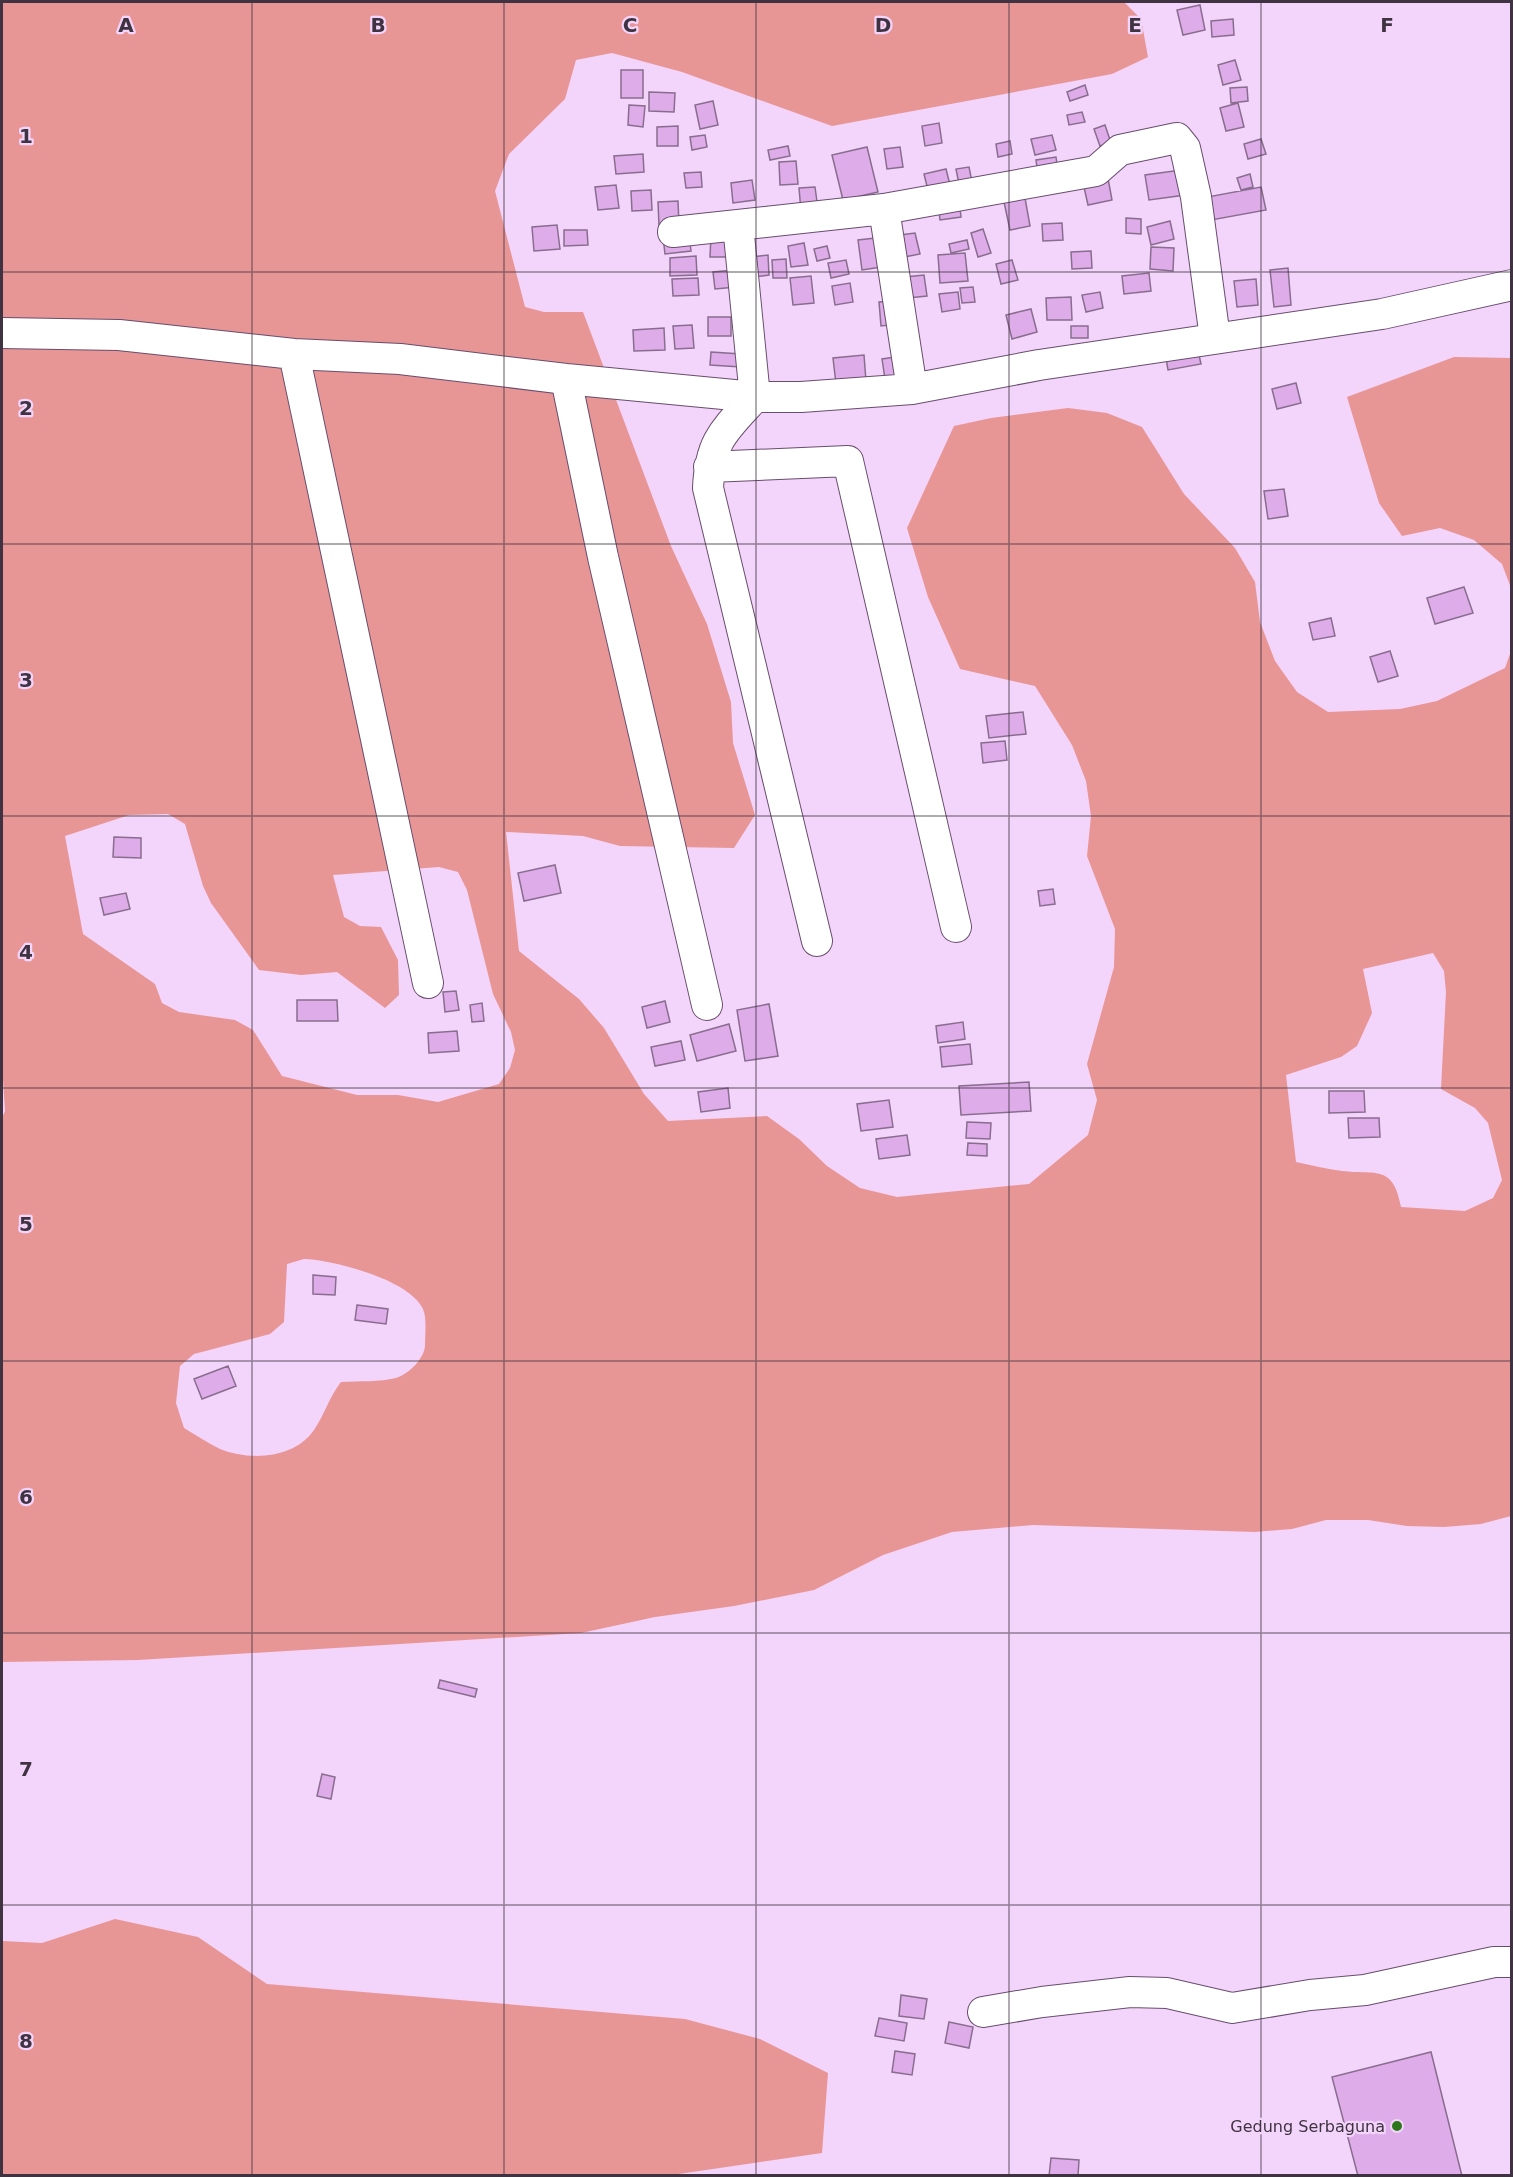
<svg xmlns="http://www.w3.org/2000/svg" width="1513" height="2177" viewBox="0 0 1513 2177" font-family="'DejaVu Sans',sans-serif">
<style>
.forest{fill:#e79695;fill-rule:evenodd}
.building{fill:#deade9;stroke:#896d8f;stroke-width:1.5}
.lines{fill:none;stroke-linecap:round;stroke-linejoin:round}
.minor-casing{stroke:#684d6d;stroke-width:32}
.minor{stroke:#fff;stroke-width:30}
.grid{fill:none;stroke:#3f3342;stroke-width:1.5;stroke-opacity:0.55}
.poi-dot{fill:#2c761b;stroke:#f3d4fa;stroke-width:2}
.labels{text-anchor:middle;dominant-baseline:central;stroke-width:4.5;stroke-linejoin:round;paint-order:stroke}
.poi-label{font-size:16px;fill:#3f3342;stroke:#f3d4fa;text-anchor:end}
.grid-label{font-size:20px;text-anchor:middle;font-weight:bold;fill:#3f3342;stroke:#f3d4fa;stroke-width:4.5;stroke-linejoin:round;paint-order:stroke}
</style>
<rect width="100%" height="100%" fill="#f3d4fa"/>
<path class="forest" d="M2,2h1122l17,17 7,38 -36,17 -280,52 -150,-54 -70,-19 -36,7 -11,39 -56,55 -14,37 30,116 19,5h39l88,234 36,78 24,78 2,41 22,72 -21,33 -114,-2 -37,-10 -77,-4 13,119 60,48 25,29 40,66 24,27 99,-5 32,23 28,27 33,22 37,9 132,-13 59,-49 9,-35 -10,-36 27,-97 1,-38 -28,-73 4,-40 -5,-35 -14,-36 -37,-59 -75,-17 -32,-72 -21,-69 47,-102 37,-8 77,-10 39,5 35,14 42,67 51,54 20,34 5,40 15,39 22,31 31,20 72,-3 37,-8 68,-33 6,-17v865l-30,8 -37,3 -37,-1 -39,-6h-42l-34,9 -37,3 -222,-7 -81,7 -69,23 -69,35 -80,16 -79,11 -74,16 -443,27 -136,2v-544l3,-7 -3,-47zM168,814l17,10 18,62 8,17 48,67 42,5 36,-3 48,36 14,-13 -1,-35 -17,-33 -21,-1 -16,-9 -11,-42 106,-8 19,5 9,18 26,104 18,38 4,18 -5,18 -11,16 -61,18 -40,-7h-41l-75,-19 -29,-46 -18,-10 -56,-8 -17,-9 -7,-19 -72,-50 -18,-98 64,-21zM1433,953l11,18 2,21 -5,97 34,19 13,15 14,57 -9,18 -28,13 -64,-4c-8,-43 -25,-32 -59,-36 -15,-2 -31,-6 -46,-9l-10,-87 55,-18 16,-11 15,-33 -9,-44zM304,1259c30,1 106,21 119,50 4,9 2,26 2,36 0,13 -16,29 -29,33 -16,4 -37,3 -55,4 -13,17 -16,32 -27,48 -20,29 -64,31 -94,19 -12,-6 -24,-14 -36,-21l-8,-25 4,-37 14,-12 76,-20 14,-12 3,-58z
M1454,357l57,1v230l-9,-24 -28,-24 -34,-12 -38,8 -23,-33 -32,-106z
M115,1919l83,18 69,47 418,35 75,20 68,34 -6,80 -157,23 -663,-1v-234l40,2z"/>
<path class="building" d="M1200,5l5,25 -22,5 -6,-25z
M1233,19l1,16 -22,2 -1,-16z
M1235,60l6,20 -18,5 -5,-20z
M621,70h22v28h-22z
M1085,85l3,10 -18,6 -3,-9z
M1247,87l1,14 -17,2 -1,-15z
M649,92l26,1 -1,19 -25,-1z
M713,101l5,24 -18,4 -5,-24z
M1238,103l6,24 -18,4 -6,-23z
M629,105l16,1 -2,21 -15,-2z
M1082,112l3,10 -16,3 -2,-10z
M939,123l3,20 -17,3 -3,-20z
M1105,125l6,18 -11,3 -6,-17z
M678,126v20h-21v-19z
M705,135l2,12 -15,3 -2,-13z
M1052,135l4,15 -21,5 -4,-16z
M1261,139l5,15 -18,5 -4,-15z
M1010,141l2,13 -14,3 -2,-13z
M788,146l2,10 -20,4 -2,-10z
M867,147l11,45 -35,8 -11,-45z
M900,147l3,20 -16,2 -3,-20z
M643,154l1,18 -28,2 -2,-18z
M1056,157l2,15 -20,2 -2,-14z
M796,161l2,23 -18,1 -1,-23z
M969,167l4,20 -13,2 -4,-20z
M946,169l4,16 -22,5 -4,-16z
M1181,170l4,25 -36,5 -4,-25z
M701,172l1,15 -16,1 -2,-15z
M1107,173l5,27 -24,5 -6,-27z
M1250,174l3,13 -12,3 -4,-12z
M752,180l3,20 -22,3 -2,-20z
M616,185l3,23 -21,2 -3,-23z
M815,187l3,22 -17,2 -2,-23z
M1261,187l5,23 -60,11 -4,-23z
M651,190l1,20 -20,1 -1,-20z
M1025,198l5,28 -20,4 -6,-28z
M959,200l2,17 -21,3 -2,-17z
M678,201l1,24 -20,1 -1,-24z
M1126,218l15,1v15l-15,-1z
M1170,221l4,18 -23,6 -4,-18z
M1062,223l1,17 -20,1 -1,-17z
M557,225l3,24 -26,2 -2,-24z
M983,229l8,24 -13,4 -7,-24z
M564,230h23l1,15 -24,1z
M915,233l5,21 -16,3 -4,-22z
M689,234l2,17 -26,3 -2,-17z
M711,236h16v21h-17z
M884,237l4,29 -26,4 -4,-30z
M967,240l2,9 -18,4 -2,-9z
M804,243l4,22 -17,2 -3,-21z
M827,246l3,12 -13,3 -3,-12z
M1151,247l23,1 -1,23 -23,-2z
M1091,251l1,17 -20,1 -1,-17z
M965,253l3,28 -28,2 -2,-28z
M768,255l1,20 -15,2 -2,-20z
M696,256l1,19 -27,1v-18z
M786,259l1,19h-14l-1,-18z
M846,260l3,14 -18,4 -3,-15z
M1012,260l6,20 -17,4 -5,-20z
M1288,268l3,37 -17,2 -4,-37z
M734,270l2,17 -21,2 -2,-17z
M1149,273l2,18 -27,3 -2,-18z
M924,275l3,21 -19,2 -3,-21z
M811,276l3,27 -21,2 -3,-27z
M698,278l1,17 -26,1 -1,-17z
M1256,279l2,26 -21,2 -3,-26z
M850,283l3,19 -18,3 -3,-19z
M973,287l2,15 -13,1 -2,-15z
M958,292l2,17 -18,3 -3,-18z
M1100,292l3,16 -17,4 -4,-17z
M1071,297l1,23h-25l-1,-22z
M895,301l2,23 -16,2 -2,-24z
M1031,309l6,23 -25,7 -6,-24z
M708,317h23v19h-23z
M692,325l2,23 -19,1 -2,-23z
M1071,326h17v12h-17z
M664,328l1,22 -31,1 -1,-21z
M1196,342l5,22 -33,6 -4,-23z
M711,352l30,2v13l-31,-2z
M864,355l2,26 -30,3 -3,-26z
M902,356l3,21 -20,2 -3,-20z
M1296,383l5,20 -24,6 -5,-20z
M1284,489l4,27 -20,3 -4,-28z
M1464,587l9,26 -38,11 -8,-26z
M1331,618l4,18 -22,4 -4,-17z
M1390,651l8,25 -20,6 -8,-25z
M1023,712l3,22 -37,4 -3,-22z
M1005,741l2,19 -24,3 -2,-20z
M114,837l27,1v20l-28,-1z
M555,865l6,28 -37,8 -6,-28z
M1053,889l2,15 -15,2 -2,-15z
M126,893l4,16 -26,6 -4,-17z
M456,991l3,19 -14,2 -2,-20z
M297,1000h40l1,21h-41z
M665,1001l5,21 -23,6 -5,-21z
M482,1003l2,18 -12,1 -2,-17z
M769,1004l9,52 -33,5 -8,-51z
M963,1022l2,17 -27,4 -2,-17z
M729,1024l7,27 -39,10 -7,-26z
M457,1031l2,20 -30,2 -1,-20z
M681,1041l4,19 -30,6 -4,-19z
M970,1044l2,20 -30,3 -2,-20z
M1029,1082l2,29 -70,4 -2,-29z
M728,1088l2,20 -29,4 -3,-20z
M1329,1091h35l1,21 -36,1z
M889,1100l4,27 -32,4 -4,-27z
M1348,1118h31l1,19 -31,1z
M967,1122l24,1 -1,16 -24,-1z
M907,1135l3,20 -31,4 -3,-20z
M968,1143l19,1v12l-20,-1z
M313,1275l23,2 -1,18 -22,-1z
M357,1305l31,4 -2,15 -31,-4z
M228,1366l8,20 -34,13 -8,-20z
M440,1680l37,9 -2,8 -37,-9z
M322,1774l13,3 -4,22 -14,-3z
M901,1995l26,4 -3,20 -25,-3z
M879,2018l28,5 -3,18 -29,-5z
M949,2022l24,5 -4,21 -24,-5z
M895,2051l20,3 -3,21 -20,-3z
M1431,2052l31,124h-104l-26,-99z
M1051,2158l28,2 -1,16h-29z"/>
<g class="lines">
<g class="minor-casing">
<path id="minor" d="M884,209l28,180
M738,225l17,172c-30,33 -45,43 -47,91l109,453
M673,232l211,-23 212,-38 24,-21 57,-12 8,10 11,49 19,141
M2,333l117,2 175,19 106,5 166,20 189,18h46l111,-8 127,-24 343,-51 130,-29
M294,354l134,629
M566,379l37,178 104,448
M709,467l139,-6 108,466
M983,2012l59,-10 88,-10 37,1 65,15 78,-13 55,-5 129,-28h18"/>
</g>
<use href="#minor" class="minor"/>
</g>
<path class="grid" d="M252,2v2174M504,2v2174M756,2v2174M1009,2v2174M1261,2v2174M2,272h1510M2,544h1510M2,816h1510M2,1088h1510M2,1361h1510M2,1633h1510M2,1905h1510"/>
<circle class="poi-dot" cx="1397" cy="2126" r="6"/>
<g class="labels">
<g class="poi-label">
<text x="1385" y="2126">Gedung Serbaguna</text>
</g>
</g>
<g class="grid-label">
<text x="126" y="32">A</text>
<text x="378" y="32">B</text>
<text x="630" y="32">C</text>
<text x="883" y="32">D</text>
<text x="1135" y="32">E</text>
<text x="1387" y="32">F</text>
<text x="26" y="143">1</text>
<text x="26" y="415">2</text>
<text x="26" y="687">3</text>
<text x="26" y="959">4</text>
<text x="26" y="1231">5</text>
<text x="26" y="1504">6</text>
<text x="26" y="1776">7</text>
<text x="26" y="2048">8</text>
</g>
<rect width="1513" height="2177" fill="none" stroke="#3f3342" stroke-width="6"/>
</svg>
